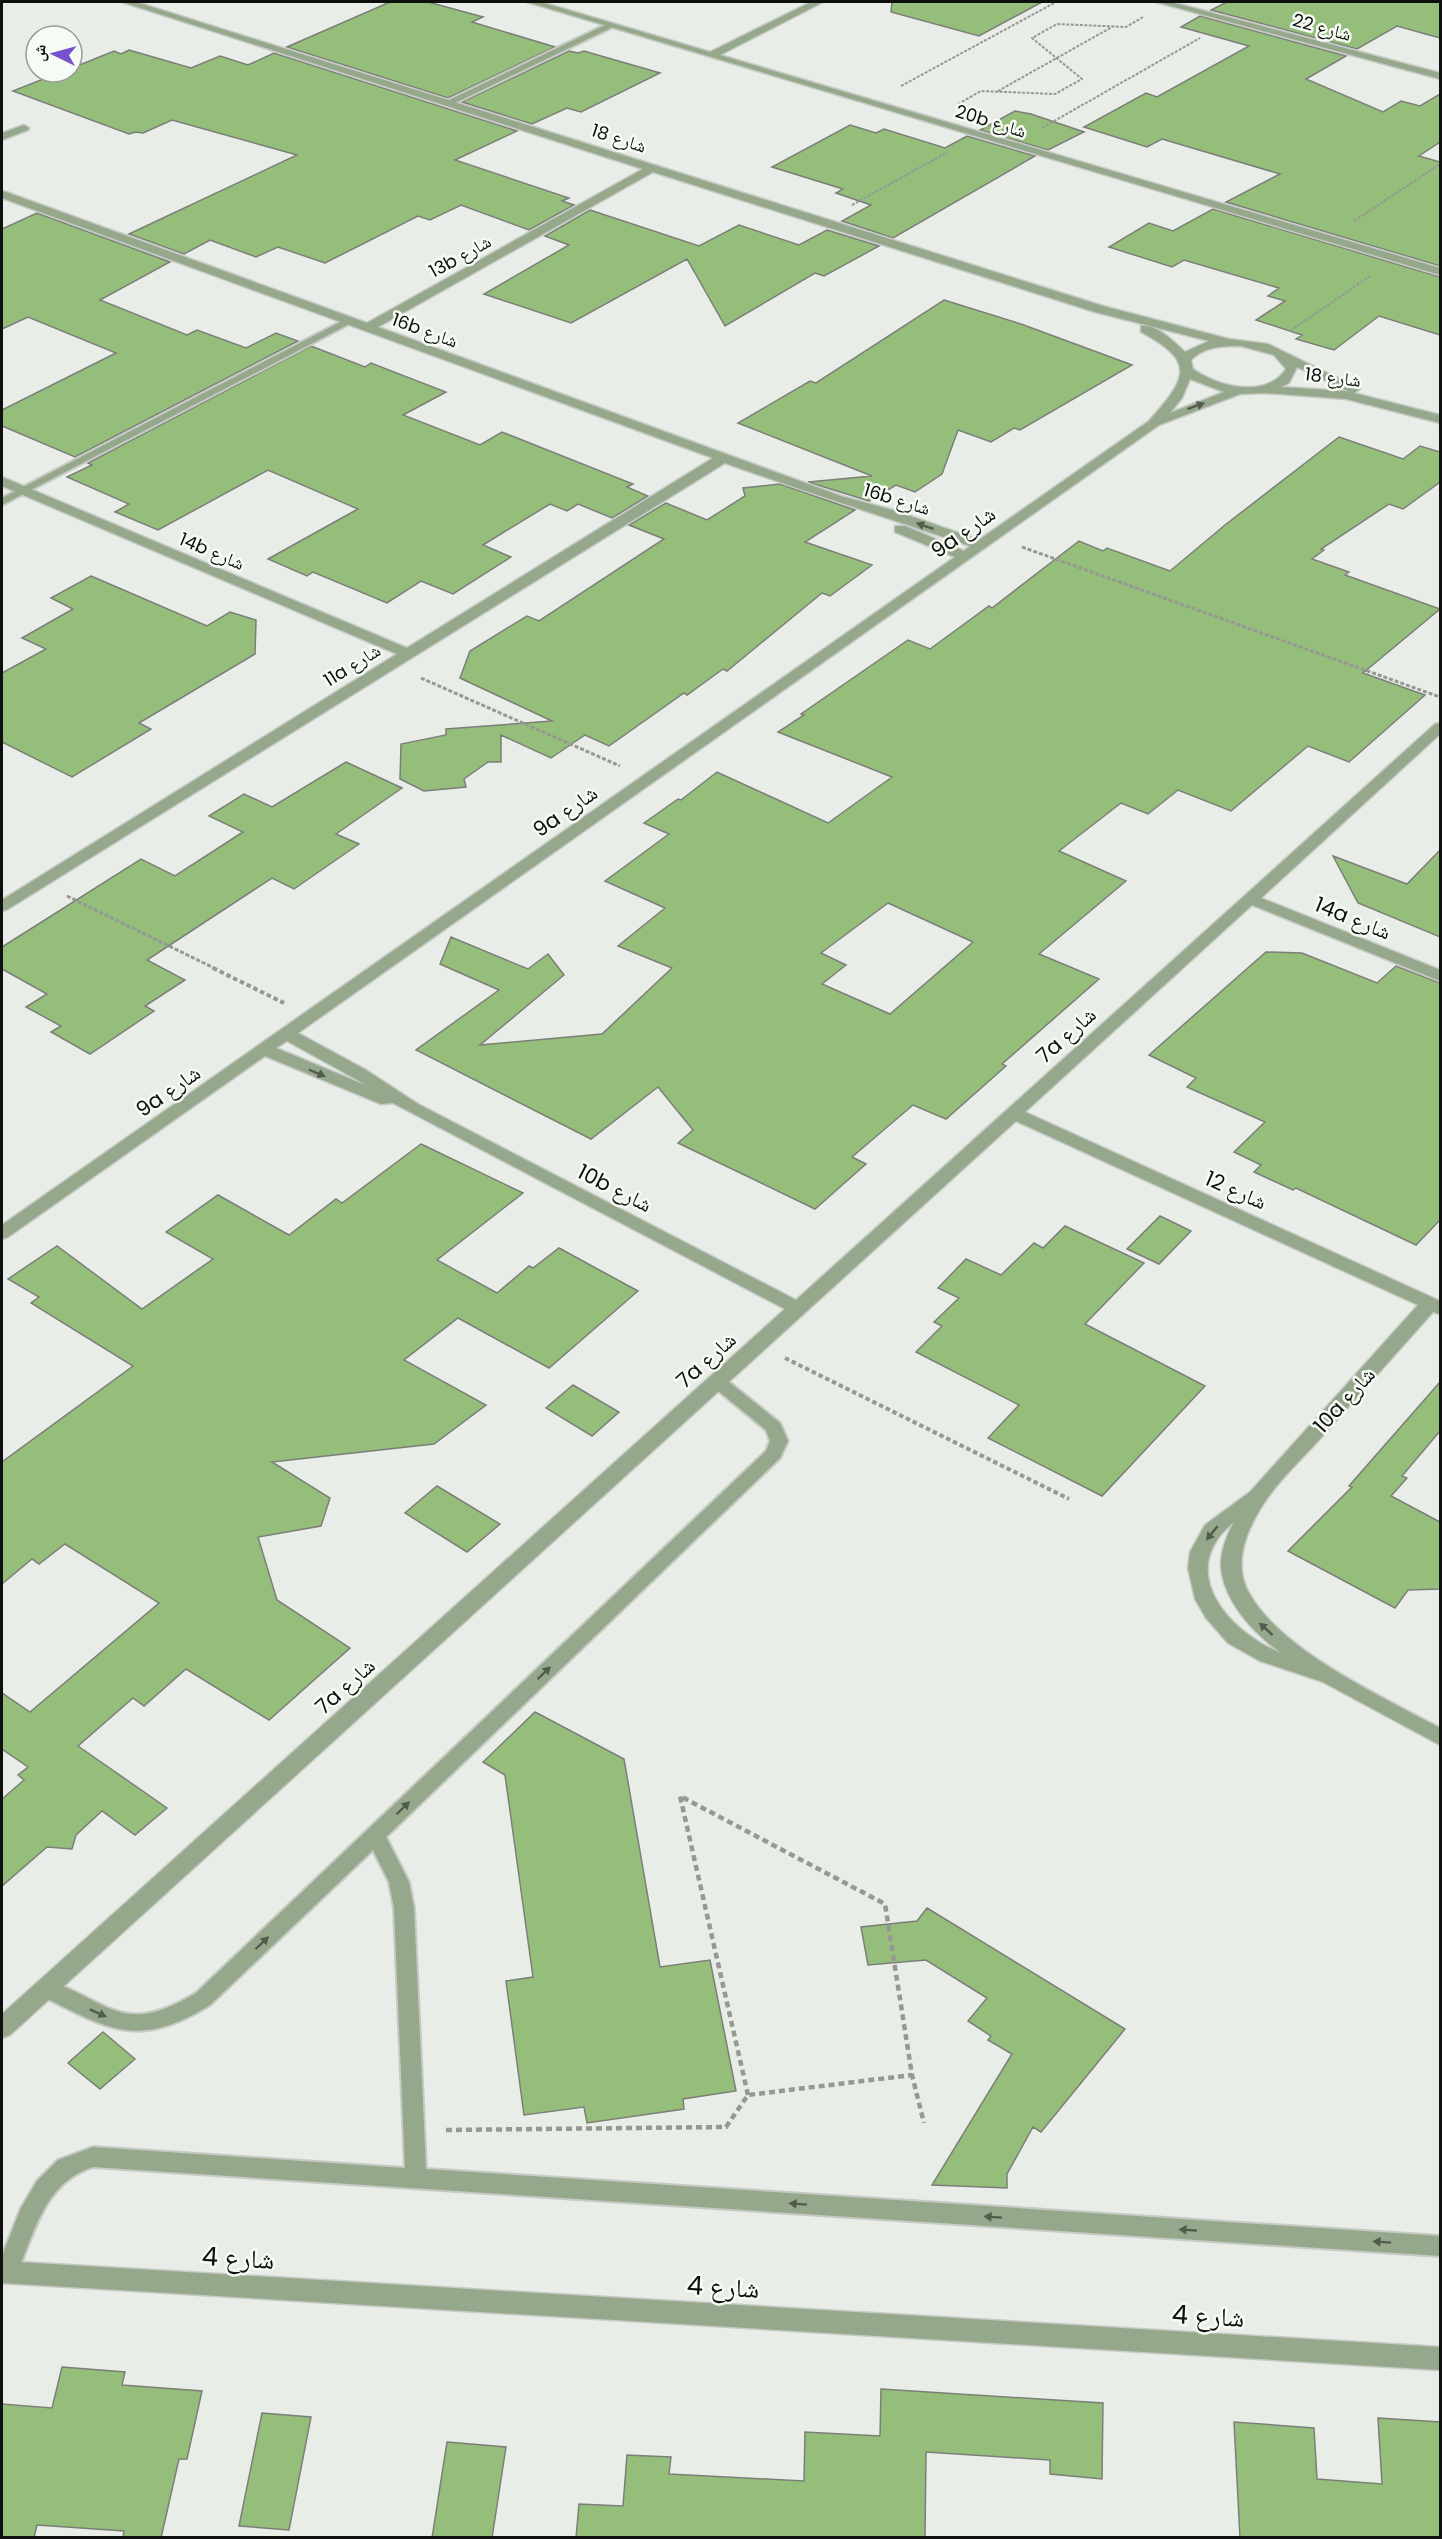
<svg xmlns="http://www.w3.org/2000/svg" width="1442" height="2539" viewBox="0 0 1442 2539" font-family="Poppins,'Noto Naskh Arabic',sans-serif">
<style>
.building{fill:#94be7a;stroke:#7c7f79;stroke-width:1.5;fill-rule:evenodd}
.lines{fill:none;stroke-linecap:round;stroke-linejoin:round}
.service-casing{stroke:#c6cac4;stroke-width:4}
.minor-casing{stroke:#c6cac4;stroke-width:3}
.path-far3{stroke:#959893;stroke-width:2;stroke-dasharray:3 1.5;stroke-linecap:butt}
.path-far2{stroke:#959893;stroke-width:3;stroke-dasharray:4 2;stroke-linecap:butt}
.path-far1{stroke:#959893;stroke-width:4;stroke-dasharray:4.5 3;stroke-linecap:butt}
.path{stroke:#959893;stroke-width:4.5;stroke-dasharray:6 4;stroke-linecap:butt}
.service{fill:#96a88b;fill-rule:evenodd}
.minor{fill:#96a88b;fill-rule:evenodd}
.oneway{fill:#525c4c}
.labels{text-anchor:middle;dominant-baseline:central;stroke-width:5;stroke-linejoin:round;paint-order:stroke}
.far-street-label{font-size:18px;fill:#0e100d;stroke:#f6fbf4}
.street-label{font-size:21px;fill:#0e100d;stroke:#f6fbf4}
.near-street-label{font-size:26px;fill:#0e100d;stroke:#f6fbf4}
</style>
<rect width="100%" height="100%" fill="#e9ede7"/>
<path class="building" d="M390,2h38l55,15 -11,5 83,25 -107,51 -161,-51z
M892,2h150l-63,34 -88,-24z
M1227,2h213v36l-43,-12 -40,23 -146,-39z
M1200,16l146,40 -40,23 77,33 18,-11 19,5 20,-12v48l-21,14 21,6v104l-214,-64 54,-28 -118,-35 -15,8 -63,-20 62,-34 11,4 92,-51 -68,-19z
M129,50l62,18 29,-12 28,9 26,-12 243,78 -62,29 114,38 -7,3 12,4 -45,25 -68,-25 -31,15 -12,-4 -93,47 -47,-16 -22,10 -46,-17 -26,14 -55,-20 168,-79 -125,-35 -29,13 -7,-1 -7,2 -116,-43 48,-19h11v-4l42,-17 7,3z
M569,51l9,2 6,-2 76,22 -79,39 -14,-4 -35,16 -70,-22z
M1015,111l16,3 53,18 -36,18 -68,-20z
M850,125l26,8 8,-4 61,19 22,-12 68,20 -142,82 -51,-17 29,-16 -35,-12 7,-4 -71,-22z
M1213,209l227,68v58l-61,-19 -45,34 -38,-11 6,-4 -46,-15 29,-19 -17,-5 11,-8 -95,-28 -12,7 -63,-20 40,-24 24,8z
M590,210l109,36 40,-21 60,20 28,-15 52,16 -55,30 -9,-3 -90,53 -38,-67 -116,64 -87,-29 85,-49 -24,-9z
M37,213l133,49 -70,38 87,35 10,-5 49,18 30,-15 22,8 -223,116 -73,-31v-16l114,-57 -88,-36 -26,12v-100z
M944,300l77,24 111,41 -112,65 -6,-2 -23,14 -33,-12 -16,44 -27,18 -19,-7 -27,16 -61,-19 64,-6 -134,-53 72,-42 6,2z
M311,346l54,21 6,-4 75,29 -43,23 77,30 22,-13 131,52 -6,3 21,9 -36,22 -34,-14 -11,7 -17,-7 -67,41 28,12 -58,37 -32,-13 -34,22 -74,-31 -6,4 -39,-17 90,-50 -90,-39 -110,60 -43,-18 14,-8 -62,-27 25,-12 -4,-2z
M1339,437l64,22 17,-13 20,6v30l-37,27 -14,-5 -68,45 3,1 -12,9 37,13 -4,3 95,34 -77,64 62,22 -76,67 -41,-16 -77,65 -53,-21 -30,24 -27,-11 -62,48 67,30 -87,73 60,25 -97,85 4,2 -60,53 -33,-14 -61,52 14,7 -51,45 -137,-66 15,-13 -35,-43 -67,52 -175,-89 83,-60 -59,-26 11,-27 77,32 20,-15 16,21 -84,70 122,-11 70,-66 -54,-22 47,-38 -60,-27 64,-47 -25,-11 34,-24 3,1 36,-28 111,51 64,-46 -114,-45 26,-17 -3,-1 107,-74 22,9 59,-43 3,2 87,-67 24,10 4,-3 63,23 55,-46zM888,903l85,39 -83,72 -68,-30 24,-19 -25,-12z
M780,484l75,26 -50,32 67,23 -42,31 -8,-3 -95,78 -4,-2 -36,26 -3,-2 -75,53 -24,-11 -34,23 -50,-23v27h-13l-24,17 2,8 -42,4 -24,-12 1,-35 45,-9v-6l106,-8 -92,-43 10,-27 57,-35 12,5 125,-82 -35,-14 37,-22 41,17 38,-24 -2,-8z
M91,576l116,50 23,-14 26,8 -1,34 -116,69 12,6 -79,48 -70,-35v-69l44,-24 -24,-11 51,-29 -22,-11z
M346,762l56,26 -66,46 23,10 -65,45 -22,-11 -125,82 38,20 -40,26 9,5 -64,43 -39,-22 10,-6 -35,-19 21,-13 -45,-25v-22l139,-88 34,17 68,-44 -34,-16 35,-22 28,13z
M1440,850v87l-82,-34 -25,-47 74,28z
M1266,952l36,1 75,30 19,-17 44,17v237l-24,25 -120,-57 -3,2 -39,-18 7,-7 -27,-13 31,-30 -78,-35 9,-9 -47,-23z
M421,1144l102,49 -86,67 60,33 32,-27 4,2 26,-20 79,43 -89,77 -91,-50 -54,42 82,45 -52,39 -162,18 58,36 -9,28 -63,11 19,63 73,48 -81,72 -83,-51 -42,37 -11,-8 -55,48 89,62 -32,27 -33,-24 -26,24 -4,14 -25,-2 -45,39v-87l22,-19 -6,-5 10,-8 -26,-18v-56l28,19 129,-109 -94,-59 -26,20 -7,-5 -30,25v-122l131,-96 -102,-63 8,-6 -31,-18 49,-33 85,63 71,-50 -47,-27 52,-37 71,40 47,-36 6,4z
M1160,1216l31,15 -32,33 -32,-15z
M1065,1226l79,37 -59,61 120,62 -103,110 -114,-58 31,-33 -103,-53 26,-26 -8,-4 25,-24 -21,-10 28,-29 35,16 33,-32 9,5z
M1440,1382v49l-38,45 5,2 -16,18 49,26v67l-32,1 -13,18 -107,-57 64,-64 -3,-1z
M573,1385l46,27 -27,24 -46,-28z
M437,1486l63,38 -33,28 -62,-39z
M535,1712l89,47 36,208 50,-7 26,131 -53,8 1,10 -97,14 -3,-16 -60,8 -18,-134 27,-4 -28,-202 -22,-13z
M927,1908l198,121 -84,103 -8,-5 -26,47v14l-75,-3 80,-131 -24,-14 3,-4 -23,-15 19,-23 -61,-38 -58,5 -7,-38 56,-6z
M103,2032l32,27 -35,30 -32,-26z
M62,2367l63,5 -3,13 80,6 -15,68h-8l-18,79h-38l1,-7 -87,-6 -3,13h-32v-134l50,4z
M881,2389l222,14 -1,76 -52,-5v-14l-124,-8 -1,86h-349l3,-34 44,2 4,-51 44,2 -2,17 135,7 1,-49 75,4z
M262,2413l49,4 -22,113 -50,-4z
M1378,2418l62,4v116h-200l-6,-116 80,6 3,51 65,5z
M447,2442l59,5 -14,91h-60z"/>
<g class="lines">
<g class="service-casing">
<path id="service" d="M609,23l8,2 -166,80 -8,-2z
M346,319l9,2 -353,184v-7z
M717,1375l6,2 57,46 8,18 -8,17 -394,379 23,45 5,26 12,261 1014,67v20l-1347,-89c-51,16 -59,70 -79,113l-8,3 -4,-2v-25l19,-48 16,-27 21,-21 35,-13 312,21 -11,-260 -5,-26 -16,-32 -163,155c-73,45 -102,24 -172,-11l-3,-6 3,-6 7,-3c67,24 78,58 151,14l570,-542 4,-10 -4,-11 -55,-45 -3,-4 3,-4z"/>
</g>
<g class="minor-casing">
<path id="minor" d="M122,2h14l967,304 126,33 39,5 92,45 -6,4 -4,-1 -53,-25 -8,16 -8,4 65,4 94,24v8l-94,-24 -81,-6 -25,1 -81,31 -861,608 68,37 52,34 378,196 639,-576 5,-1v11l-179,164 179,72v11l-188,-76 -227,207 415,189v13l-7,-2c-38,43 -77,86 -115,129 -18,20 -40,40 -54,62 -17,26 -32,60 -15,90 32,58 134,104 191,135v17l-117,-63 -63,-21 -32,-18 -22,-25 -11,-19 -7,-31 2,-16 15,-27 45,-33 168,-187 -402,-184 -1006,914 -8,3v-24l783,-705 -392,-206 -12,1 -116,-48 -257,181 -6,2v-14l953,-668 -60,-25v-6h10l59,25 6,-5c-82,-28 -164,-54 -245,-83l-717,446 -6,2v-11l395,-246 -395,-168v-9l405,171 306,-190 -711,-260v-7l4,1 361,131 276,-154zM653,172l442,140 114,29 -24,11c-11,-10 -28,-28 -44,-26v6c56,30 46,46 8,89l-170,119 -83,-29 -55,-15 -463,-169zM1241,346l33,9 12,14c-20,30 -68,18 -93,0l-2,-9c14,-14 32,-14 50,-14zM1190,379l34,13 -54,21 12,-15zM287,1041l67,37 11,7 -89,-37zM1234,1522c-7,13 -14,30 -13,45 3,35 33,66 60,86 -53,-21 -107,-83 -47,-131z
M527,2h14l169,50 101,-50h12l-103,53 720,213v7z
M1156,2h15l269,71v6z
M24,125l5,3 -1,2 -26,10v-7z
M2,2261l1438,86v23l-1438,-87z"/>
</g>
<path class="path-far3" d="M901,86l155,-84
M998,91l114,-64
M958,104l23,-13 74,3 27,-15 -50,-41 25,-14 69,3 17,-10
M1042,128l158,-90
M852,205l96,-53
M1354,221l86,-57
M1290,331l80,-55"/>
<path class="path-far2" d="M1022,547l418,150
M421,678l199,88
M67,896l149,73"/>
<path class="path-far1" d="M213,968l71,35
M785,1358l284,141"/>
<path class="path" d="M748,2095l-68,-299 205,108 27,171 12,48
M446,2130l280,-3 22,-32 164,-20"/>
<use href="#service" class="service"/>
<use href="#minor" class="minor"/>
</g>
<defs><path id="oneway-solid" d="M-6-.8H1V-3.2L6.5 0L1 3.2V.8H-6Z" transform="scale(1.5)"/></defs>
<g class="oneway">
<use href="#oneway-solid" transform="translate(1196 406) rotate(-20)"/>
<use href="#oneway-solid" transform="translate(925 526) rotate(-161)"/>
<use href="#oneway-solid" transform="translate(317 1073) rotate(23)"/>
<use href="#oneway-solid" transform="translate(1212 1533) rotate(129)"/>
<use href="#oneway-solid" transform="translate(1266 1629) rotate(-138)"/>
<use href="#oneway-solid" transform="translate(544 1673) rotate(-44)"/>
<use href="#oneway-solid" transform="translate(403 1808) rotate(-44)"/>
<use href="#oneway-solid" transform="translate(262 1943) rotate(-44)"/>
<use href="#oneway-solid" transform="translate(98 2013) rotate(24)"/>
<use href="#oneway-solid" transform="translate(798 2204) rotate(-176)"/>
<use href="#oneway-solid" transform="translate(993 2217) rotate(-176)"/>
<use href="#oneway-solid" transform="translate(1188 2230) rotate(-176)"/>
<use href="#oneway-solid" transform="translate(1382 2242) rotate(-176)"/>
</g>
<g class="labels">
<g class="far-street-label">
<text transform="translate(1322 27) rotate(15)">شارع 22</text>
<text transform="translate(991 121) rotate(17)">20b شارع</text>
<text transform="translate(619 138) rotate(18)">شارع 18</text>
<text transform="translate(460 256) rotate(-29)">13b شارع</text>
<text transform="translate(425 330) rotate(20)">16b شارع</text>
<text transform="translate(1333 377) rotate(7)">شارع 18</text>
<text transform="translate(897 499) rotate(17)">16b شارع</text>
<text transform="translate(212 551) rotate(23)">14b شارع</text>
<text transform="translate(352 665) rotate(-32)">11a شارع</text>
</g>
<g class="street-label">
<text transform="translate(963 532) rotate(-35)">9a شارع</text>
<text transform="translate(565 811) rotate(-35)">9a شارع</text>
<text transform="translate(1353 918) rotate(22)">14a شارع</text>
<text transform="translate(1066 1035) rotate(-42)">7a شارع</text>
<text transform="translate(168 1091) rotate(-35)">9a شارع</text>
<text transform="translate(615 1188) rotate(27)">10b شارع</text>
<text transform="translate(1236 1190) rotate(24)">شارع 12</text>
<text transform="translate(706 1360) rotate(-42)">7a شارع</text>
<text transform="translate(1344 1400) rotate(-48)">10a شارع</text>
<text transform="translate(345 1686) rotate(-42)">7a شارع</text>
</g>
<g class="near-street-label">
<text transform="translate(238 2258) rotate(3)">شارع 4</text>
<text transform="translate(723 2287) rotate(3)">شارع 4</text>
<text transform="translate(1208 2316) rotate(3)">شارع 4</text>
</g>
</g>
<rect width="1442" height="2539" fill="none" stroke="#0e100d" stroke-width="6"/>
<g transform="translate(54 54) rotate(275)"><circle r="28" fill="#f6fbf4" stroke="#999d98" stroke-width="1.5"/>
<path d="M0-4.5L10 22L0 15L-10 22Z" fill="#7852cc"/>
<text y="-9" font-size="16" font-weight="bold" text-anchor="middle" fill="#0e100d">ش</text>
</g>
</svg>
